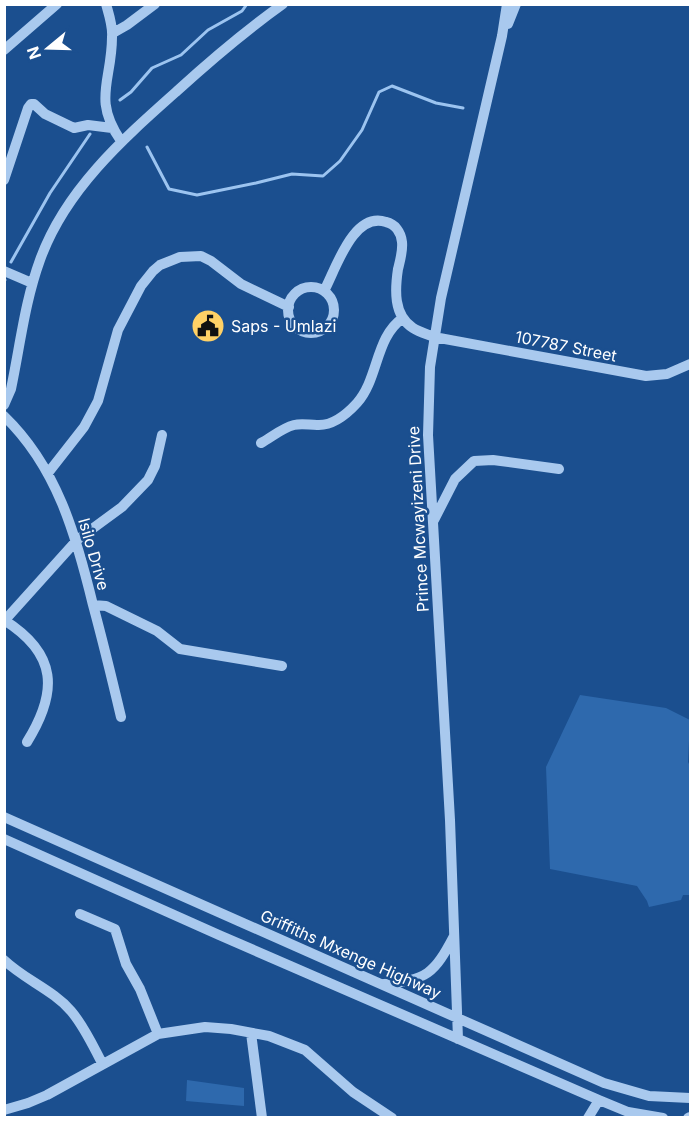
<svg xmlns="http://www.w3.org/2000/svg" width="695" height="1122" viewBox="0 0 695 1122" font-family="Inter,sans-serif">
<style>
.green{fill:#2e69ad}
.lines{fill:none;stroke-linecap:round;stroke-linejoin:round}
.stream{stroke:#9cc4f0;stroke-width:3}
.minor{stroke:#a9c9ee;stroke-width:10}
.labels{text-anchor:middle;dominant-baseline:central;stroke-width:5;stroke-linejoin:round;paint-order:stroke}
.poi-label{font-size:16px;fill:#fff;stroke:#1b4f8f;text-anchor:start}
.street-label{font-size:16px;fill:#fff;stroke:#1b4f8f}
</style>
<rect width="100%" height="100%" fill="#1b4f8f"/>
<path class="green" d="M580,695l86,13 24,12 -2,42 2,4v129h-7l-2,5 -32,7 -2,-6 -10,-15 -87,-17 -4,-102z
M187,1080l57,8v18l-58,-5z"/>
<g class="lines">
<path class="stream" d="M120,100l11,-8 21,-24 29,-13 27,-25 34,-19 5,-7
M147,147l22,42 28,6 59,-12 36,-9 31,2 17,-15 22,-31 17,-38 13,-6 44,17 27,5
M11,262l39,-69 40,-59
M4,281l1,-1"/>
<path class="minor" d="M106,4c3,11 7,22 6,33 0,44 -20,62 9,104
M508,24l8,-20
M113,33l14,-8 28,-21
M4,50l53,-46
M4,180l24,-72 3,-4h3l11,10 29,14 14,-3 24,3
M4,271l28,12
M288 310a23 23 0 1 1 46 0a23 23 0 1 1-46 0Z
M324,291c12,-22 29,-80 62,-69 9,2 15,10 16,20 1,9 -2,19 -4,27 -3,20 -5,46 15,59 6,4 14,6 21,9l212,39 21,-2 23,-10
M4,405l7,-16c9,-43 14,-88 29,-129 25,-70 83,-121 137,-169 34,-31 68,-60 106,-87
M4,416c53,51 72,119 89,189 10,37 19,74 28,112
M261,443c11,-6 21,-15 33,-18 8,-2 15,0 23,0 16,1 30,-11 40,-22 22,-25 18,-66 46,-85
M48,473l36,-46 14,-26 20,-71 23,-44 12,-15 7,-6 20,-8 21,-1 10,5 30,23 48,23
M434,520l21,-41 19,-18 19,-1 66,9
M93,605l13,1 51,25 23,18 102,17
M4,620c54,34 54,72 23,122
M5,620l72,-80 45,-33 26,-27 7,-14 7,-31
M4,817l600,266 45,13 41,2
M4,839l215,96 380,165 29,12 35,6
M80,914l35,15 11,35 14,25 18,45
M4,960c21,20 49,30 67,51 13,15 22,35 31,52
M384,984c43,-4 50,-10 70,-48
M251,1033l11,85
M458,1039l-8,-219 -22,-385 2,-68 11,-69 61,-262 5,-32
M4,1110l24,-7 19,-8 111,-61 47,-7 26,2 38,7 36,14 48,42 39,26
M588,1118l11,-18
M688,1118l2,-1"/>
</g>
<defs>
<g id="civic-disc" transform="scale(1.725)"><circle r="9.5" fill="#ffd166" stroke="#1b4f8f"/><path d="M-.6-6.5H3V-4.5H.6V-3L4-1V1h2V6H-6V1h2V-1L-.6-3ZM-1.2 2.5V6h2.4V2.5Z" fill="#111"/></g>
</defs>
<g fill-rule="evenodd">
<use href="#civic-disc" x="208" y="326"/>
</g>
<g class="labels">
<g class="poi-label">
<text x="231" y="326">Saps - Umlazi</text>
</g>
<g class="street-label">
<text transform="translate(566 346) rotate(11)">107787 Street</text>
<text transform="translate(418 519) rotate(-93)">Prince Mcwayizeni Drive</text>
<text transform="translate(94 554) rotate(74)">Isilo Drive</text>
<text transform="translate(351 954) rotate(24)">Griffiths Mxenge Highway</text>
</g>
</g>
<rect width="695" height="1122" fill="none" stroke="#ffffff" stroke-width="12"/>
<g transform="translate(48 48) rotate(251)" stroke="#1b4f8f" stroke-width="4.5" paint-order="stroke">
<path d="M0-4.5L10 22L0 15L-10 22Z" fill="#ffffff"/>
<text y="-9" font-size="16" font-weight="bold" text-anchor="middle" fill="#ffffff">N</text>
</g>
</svg>
